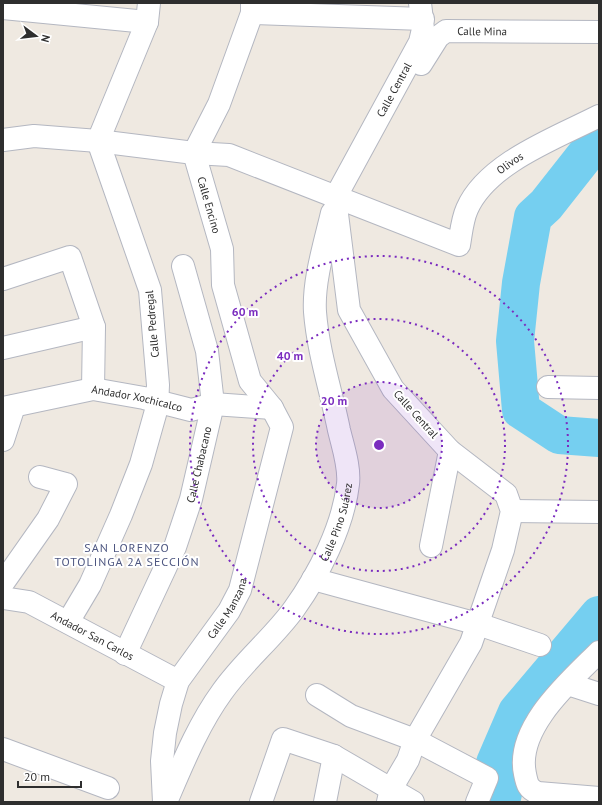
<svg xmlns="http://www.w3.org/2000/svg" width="602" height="805" viewBox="0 0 602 805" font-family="'PT Sans',sans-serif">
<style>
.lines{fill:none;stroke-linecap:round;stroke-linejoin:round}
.river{stroke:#75cff0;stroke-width:38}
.minor-casing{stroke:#b4b7c1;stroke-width:24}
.minor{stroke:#fff;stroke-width:22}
.ring{fill:none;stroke:#7b2cbf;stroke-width:2;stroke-dasharray:2 4}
.labels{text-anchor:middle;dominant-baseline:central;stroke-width:4;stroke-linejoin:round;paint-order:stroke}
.street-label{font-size:11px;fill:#2e2e2e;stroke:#fff}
.neighbourhood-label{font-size:12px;letter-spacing:1px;fill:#4d5680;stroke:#fff}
.centre{fill:#7b2cbf;stroke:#fff;stroke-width:2}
.ring-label{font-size:12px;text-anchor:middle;font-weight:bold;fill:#7b2cbf;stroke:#fff;stroke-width:4;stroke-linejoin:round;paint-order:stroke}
</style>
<rect width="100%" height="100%" fill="#efe9e1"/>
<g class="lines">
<path class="river" d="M599,143l-12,10 -41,52 -13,12 -12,66 -6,58 6,69 38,25 40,3
M501,802l3,-13 -9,-26 22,-51 82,-97"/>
<g class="minor-casing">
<g id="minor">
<path d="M3,8l144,14"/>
<path d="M252,13l171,6"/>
<path id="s1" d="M421,64l17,-27 8,-6 153,1"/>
<path id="s2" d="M3,140l31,-4 64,5 96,12 35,2 230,90c2,-11 3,-25 8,-36 20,-46 89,-71 132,-93"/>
<path d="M3,279l67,-22 24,70 -1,62"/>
<path d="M3,348l91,-21"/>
<path d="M548,387l51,1"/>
<path id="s3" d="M3,408l90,-19 51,9 47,12 22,-6 59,4"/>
<path d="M3,440l11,-34"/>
<path d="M512,511l87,1"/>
<path d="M431,546l19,-95"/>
<path d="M313,579l165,45 62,21"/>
<path d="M3,583l45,-64 18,-35 -26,-7"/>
<path id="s4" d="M3,598l26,4 149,79"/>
<path d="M68,622l22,-37 31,-70 20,-51 16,-57 1,-22 -8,-95 -52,-149 49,-119 2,-19"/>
<path d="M599,652c-29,29 -84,76 -74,122 2,10 3,15 13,19l61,5"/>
<path id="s5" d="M125,654l50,-107 16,-48 22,-95 -6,-53 -24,-85"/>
<path d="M568,684l31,10"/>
<path d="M317,695l34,21 64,24 72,38 -10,24"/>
<path d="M3,749l105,39"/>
<path id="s6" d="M164,802l-2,-41 3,-28 6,-29 7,-23 51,-70 11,-21 42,-163 -10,-19 -22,-27 -27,-96 -1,-36 -28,-96 25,-49 33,-91v-10"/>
<path id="s7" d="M166,802c16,-37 32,-77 56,-110 21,-30 51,-54 72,-83 25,-35 49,-82 54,-125 2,-17 -5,-37 -9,-54 -8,-39 -21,-79 -24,-118 -2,-31 10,-69 17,-99"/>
<path d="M261,802l22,-63 51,17 79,46"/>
<path d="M325,802l9,-46"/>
<path id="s8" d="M388,802l3,-13 17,-29 7,-20 56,-97 32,-93 9,-39 -6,-17 -56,-43 -57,-62 -44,-79 -14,-112 85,-156 3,-13 -3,-26"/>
</g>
</g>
<use href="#minor" class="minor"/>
</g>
<circle cx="379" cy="445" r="63" fill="#7b2cbf" fill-opacity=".12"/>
<g class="ring">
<circle cx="379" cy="445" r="63"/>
<circle cx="379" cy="445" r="126"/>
<circle cx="379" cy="445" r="189"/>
</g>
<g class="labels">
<g class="street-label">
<text stroke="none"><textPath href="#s1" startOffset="78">Calle Mina</textPath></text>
<text stroke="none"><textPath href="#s8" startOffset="818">Calle Central</textPath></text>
<text stroke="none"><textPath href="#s2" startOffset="575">Olivos</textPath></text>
<text transform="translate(209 205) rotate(74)">Calle Encino</text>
<text transform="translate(152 324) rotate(-95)">Calle Pedregal</text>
<text stroke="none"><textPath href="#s3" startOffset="137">Andador Xochicalco</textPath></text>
<text transform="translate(416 414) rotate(48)">Calle Central</text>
<text stroke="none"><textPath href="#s5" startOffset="204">Calle Chabacano</textPath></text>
<text stroke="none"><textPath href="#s7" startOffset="331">Calle Pino Suárez</textPath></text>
<text stroke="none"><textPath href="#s6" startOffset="211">Calle Manzana</textPath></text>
<text stroke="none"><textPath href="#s4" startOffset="98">Andador San Carlos</textPath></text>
</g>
<g class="neighbourhood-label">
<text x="127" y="547">SAN LORENZO<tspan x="127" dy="14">TOTOLINGA 2A SECCIÓN</tspan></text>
</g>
</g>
<circle cx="379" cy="445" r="6" class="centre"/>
<g class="ring-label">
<text x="245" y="316">60 m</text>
<text x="290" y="360">40 m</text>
<text x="334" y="405">20 m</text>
</g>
<rect width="602" height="805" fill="none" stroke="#2e2e2e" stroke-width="8"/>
<g transform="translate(36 36) rotate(105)" stroke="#ffffff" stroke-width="3" paint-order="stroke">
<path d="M0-3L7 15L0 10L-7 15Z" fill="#2e2e2e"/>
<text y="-6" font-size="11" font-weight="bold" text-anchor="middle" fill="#2e2e2e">N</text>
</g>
<path d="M18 781v6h63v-6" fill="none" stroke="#2e2e2e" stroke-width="2"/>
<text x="24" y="781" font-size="12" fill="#2e2e2e" stroke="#ffffff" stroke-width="3" paint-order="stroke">20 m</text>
</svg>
